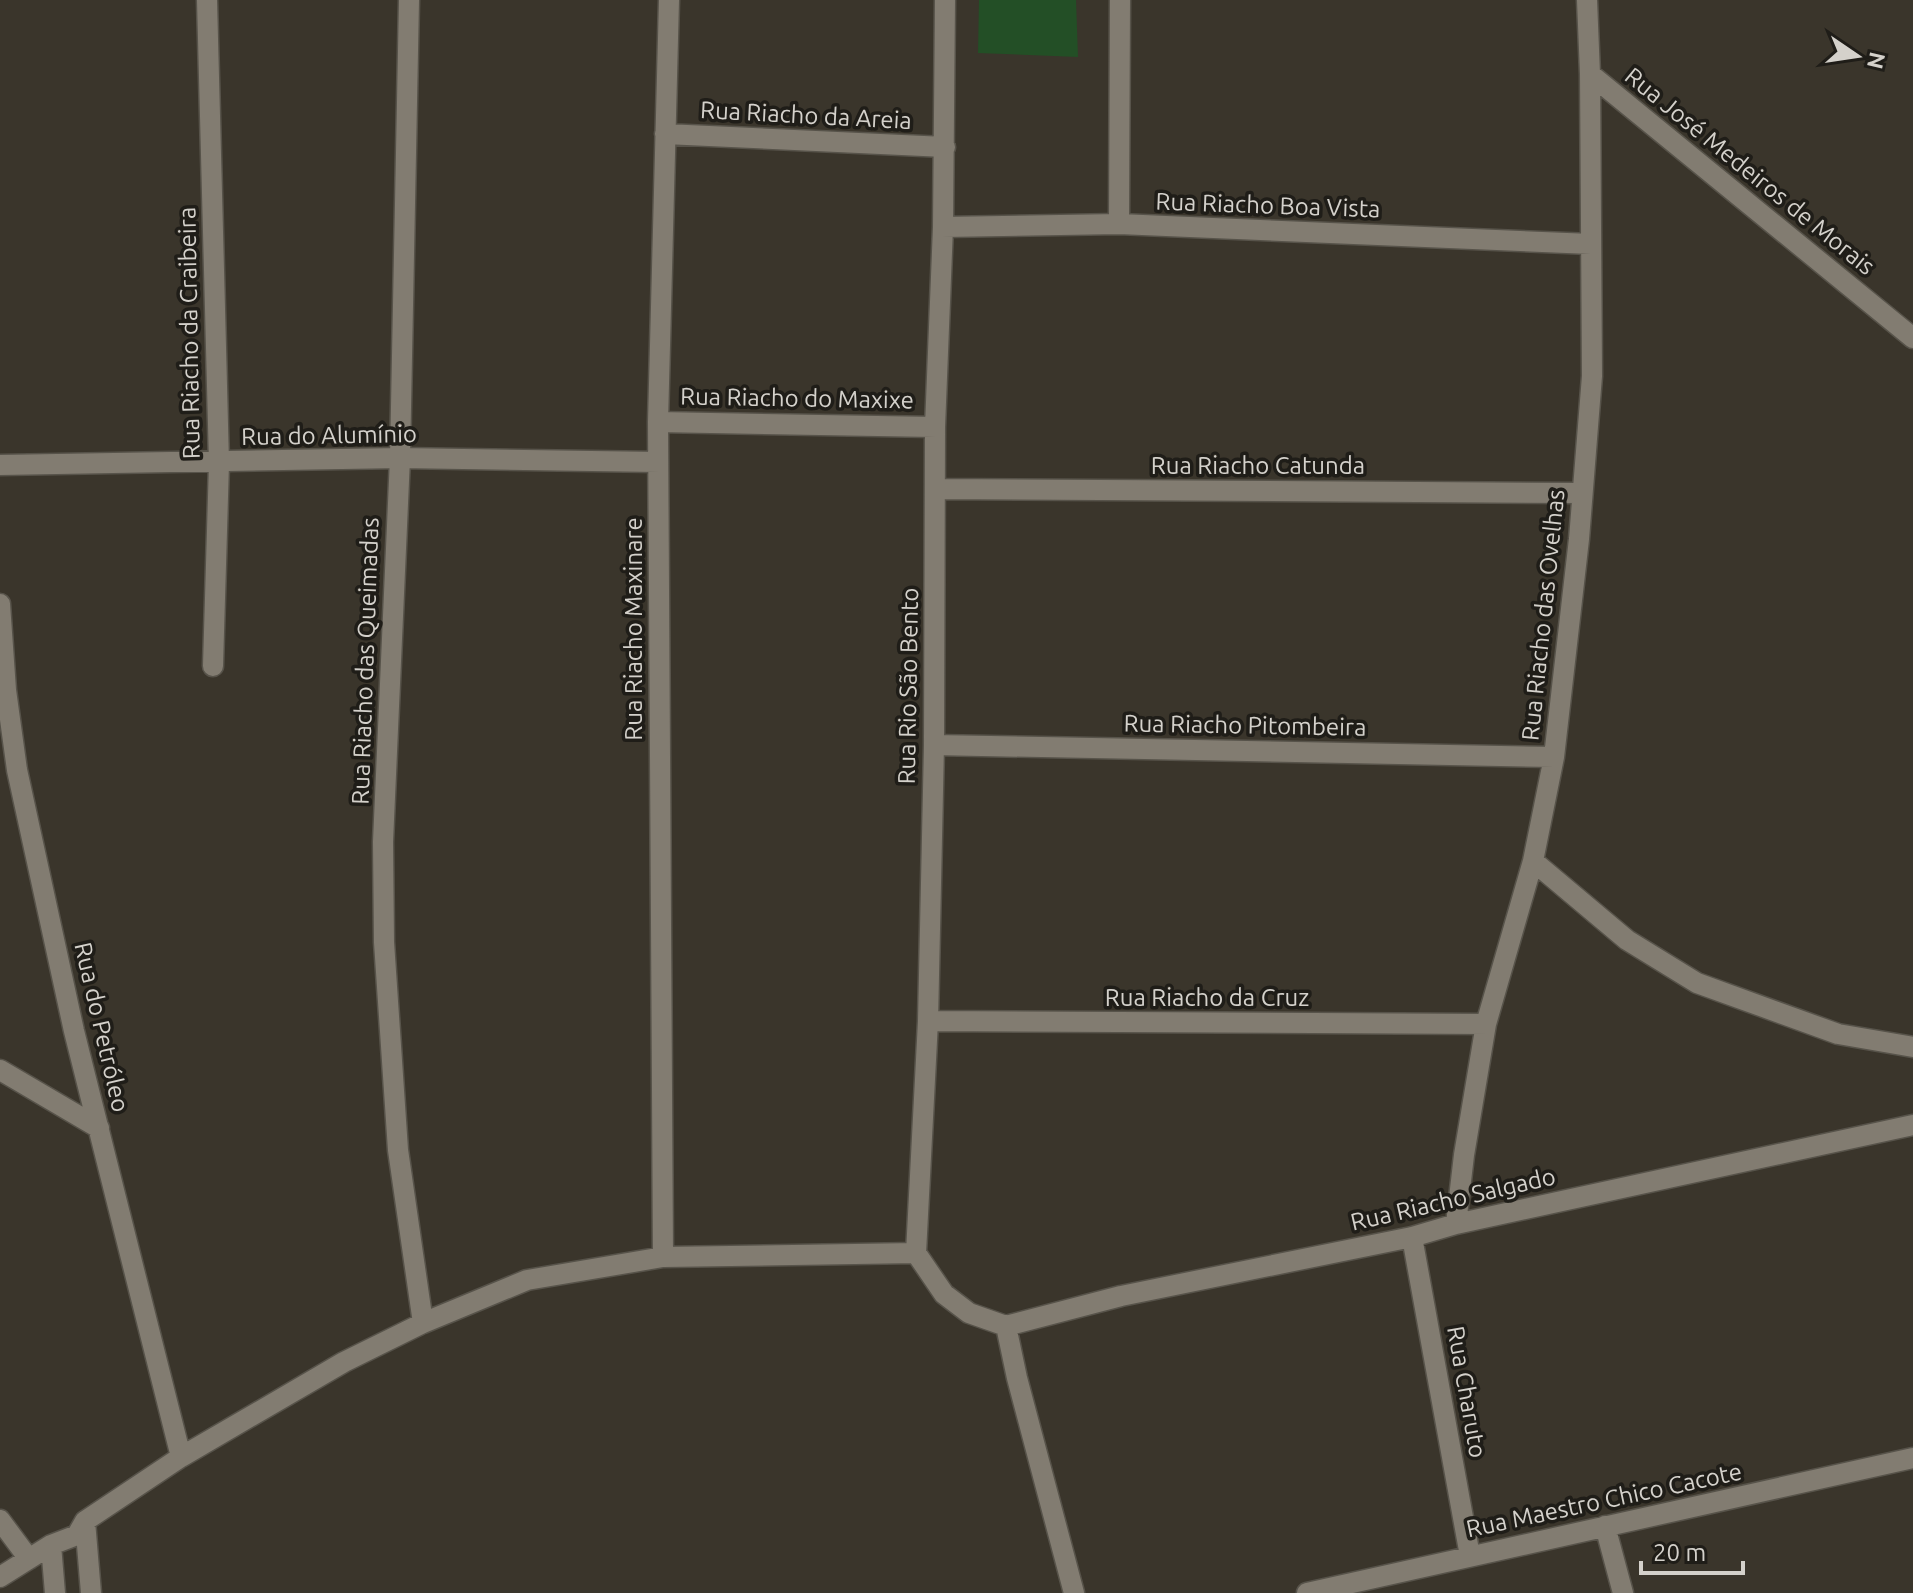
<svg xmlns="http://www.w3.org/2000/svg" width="1913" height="1593" viewBox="0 0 1913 1593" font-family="Ubuntu,sans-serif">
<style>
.green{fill:#234f26}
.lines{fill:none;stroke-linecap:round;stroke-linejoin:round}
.minor-casing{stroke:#57534a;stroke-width:23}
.minor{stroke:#827c71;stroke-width:20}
.labels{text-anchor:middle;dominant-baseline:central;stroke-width:7;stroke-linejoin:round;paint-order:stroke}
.street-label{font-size:24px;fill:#d4d1cb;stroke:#1f1d18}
</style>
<rect width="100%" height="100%" fill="#3a352b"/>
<path class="green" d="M979,0h97l2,57 -100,-4z"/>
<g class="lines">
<g class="minor-casing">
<path id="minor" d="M207,0l12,463 -6,203
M409,0l-9,458 -17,384 1,100 14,208 25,173
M945,0l-2,227 -8,200 -1,318 -6,276 -12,232 28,41 25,19 37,13
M1590,74l323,264
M665,134l280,13
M1119,224l1,-224
M943,227l176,-3 472,20
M658,422l277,5
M0,465l400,-7 258,4
M935,489l646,4
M0,604l6,86 11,80 57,261 107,426
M934,745l620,12
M1533,861l94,79 70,43 141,51 75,13
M928,1021l558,3
M0,1070l99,58
M1456,1224l8,-69 22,-131 47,-163 21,-104 25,-218 13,-163 -2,-302 -3,-74
M1412,1237l58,319
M663,1257l-5,-835 11,-422
M1006,1326l115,-30 291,-59 44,-13 457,-99
M1006,1326l11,52 57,215
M0,1520l29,39
M85,1521l6,72
M1605,1526l18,67
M51,1545l4,48
M0,1577l51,-32 26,-10 8,-14 96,-64 163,-95 79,-39 104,-43 136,-23 253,-4
M1307,1593l606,-135"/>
</g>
<use href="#minor" class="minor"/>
</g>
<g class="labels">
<g class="street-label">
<text transform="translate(806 115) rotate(3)">Rua Riacho da Areia</text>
<text transform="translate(1750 171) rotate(39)">Rua José Medeiros de Morais</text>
<text transform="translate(1268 205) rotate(2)">Rua Riacho Boa Vista</text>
<text transform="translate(189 333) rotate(-91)">Rua Riacho da Craibeira</text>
<text transform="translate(797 398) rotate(1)">Rua Riacho do Maxixe</text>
<text transform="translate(329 435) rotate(-1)">Rua do Alumínio</text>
<text x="1258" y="465">Rua Riacho Catunda</text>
<text transform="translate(1543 615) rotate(-84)">Rua Riacho das Ovelhas</text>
<text transform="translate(633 629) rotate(-90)">Rua Riacho Maxinare</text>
<text transform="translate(365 661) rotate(-88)">Rua Riacho das Queimadas</text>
<text transform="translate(908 686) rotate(-89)">Rua Rio São Bento</text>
<text transform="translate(1245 725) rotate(1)">Rua Riacho Pitombeira</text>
<text x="1207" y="997">Rua Riacho da Cruz</text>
<text transform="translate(102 1027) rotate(77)">Rua do Petróleo</text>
<text transform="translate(1453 1199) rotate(-13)">Rua Riacho Salgado</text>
<text transform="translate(1467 1392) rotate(80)">Rua Charuto</text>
<text transform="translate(1604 1500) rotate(-12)">Rua Maestro Chico Cacote</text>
</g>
</g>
<g transform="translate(1857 56) rotate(103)" stroke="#1f1d18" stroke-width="6" paint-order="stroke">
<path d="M0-6L14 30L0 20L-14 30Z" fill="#d4d1cb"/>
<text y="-12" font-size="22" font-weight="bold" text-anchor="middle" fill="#d4d1cb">N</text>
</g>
<path d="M1641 1561v12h102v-12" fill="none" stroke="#d4d1cb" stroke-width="4"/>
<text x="1653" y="1561" font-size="24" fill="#d4d1cb" stroke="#1f1d18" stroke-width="6" paint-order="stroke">20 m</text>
</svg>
